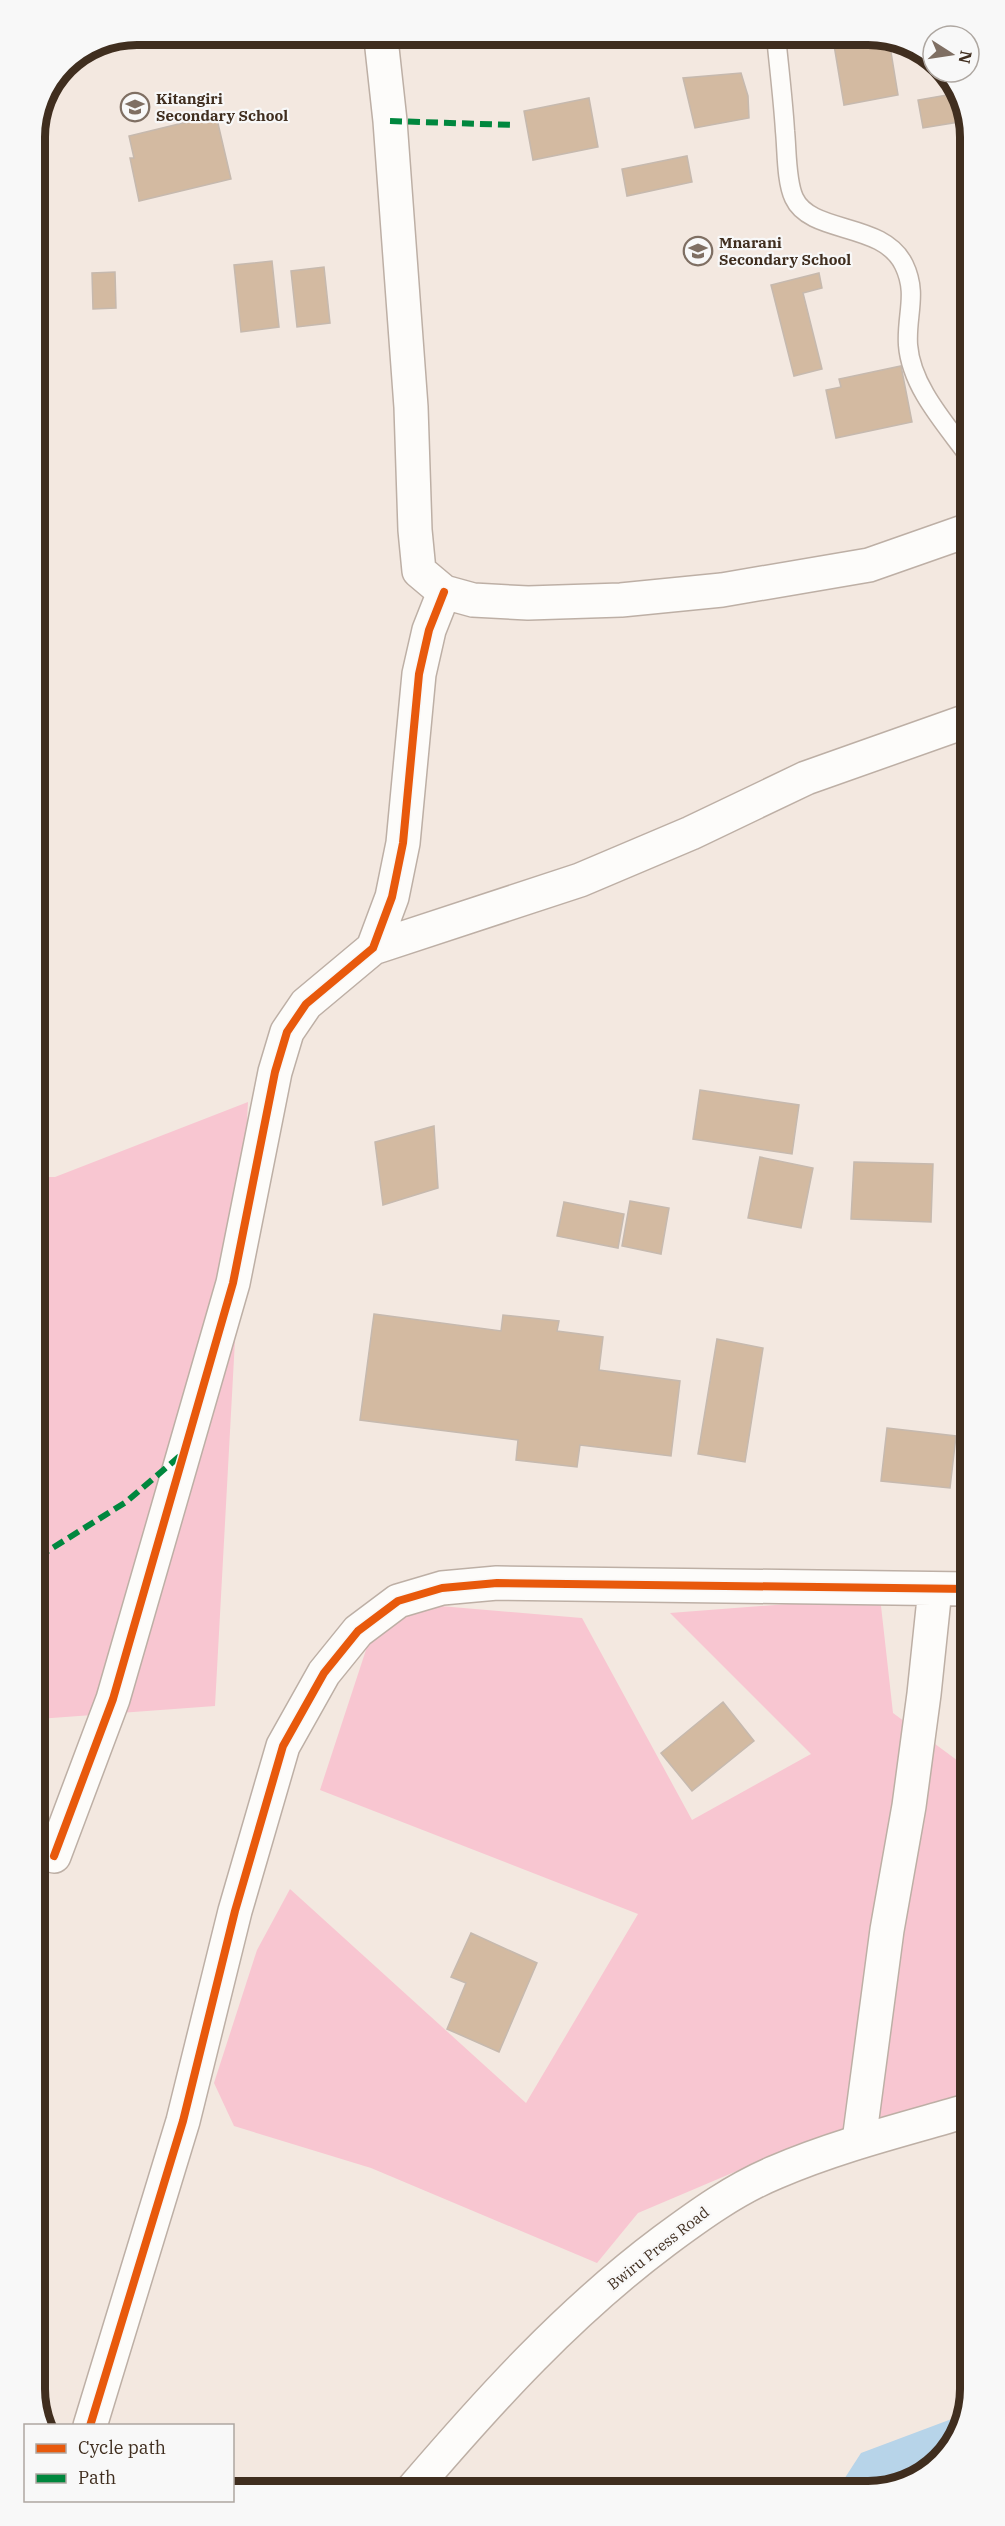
<svg xmlns="http://www.w3.org/2000/svg" width="1005" height="2526" viewBox="0 0 1005 2526" font-family="'IBM Plex Serif',serif">
<style>
.green{fill:#f8c6d1}
.water{fill:#b7d4e9}
.building{fill:#d3baa1;stroke:#c6b9ae;stroke-width:1.5}
.lines{fill:none;stroke-linecap:round;stroke-linejoin:round}
.lane-casing{stroke:#bdafa5;stroke-width:21}
.street-casing{stroke:#bdafa5;stroke-width:36}
.secondary-casing{stroke:#bdafa5;stroke-width:36}
.lane{stroke:#fdfcfa;stroke-width:18}
.street{stroke:#fdfcfa;stroke-width:33}
.secondary{stroke:#fdfcfa;stroke-width:33}
.quiet{stroke:#00873e;stroke-width:6;stroke-dasharray:12 6;stroke-linecap:butt}
.cycleway-casing{stroke:#f8f8f8;stroke-width:11}
.cycleway{stroke:#e8590c;stroke-width:8}
.labels{text-anchor:middle;dominant-baseline:central;stroke-width:4.5;stroke-linejoin:round;paint-order:stroke}
.poi-label{font-size:15px;font-weight:bold;fill:#402e1f;stroke:#f8f8f8;text-anchor:start}
.street-label{font-size:15px;fill:#402e1f;stroke:#f8f8f8}
.rim{fill:none;stroke:#402e1f;stroke-width:8}
</style>
<rect width="100%" height="100%" fill="#f3e8e0"/>
<path class="green" d="M248,1102l-33,604 -177,13 -1,-542h18z
M880,1597l13,116 76,56 1,334 -219,62 -113,48 -41,50 -226,-95 -137,-42 -20,-43 43,-133 33,-61 236,214 112,-189 -318,-124 62,-189 200,17 110,202 119,-66 -141,-141z"/>
<path class="water" d="M966,2404l-16,47 -49,35 -62,1 22,-34 96,-36z"/>
<path class="building" d="M881,37l8,3 9,55 -54,10 -10,-60z
M741,73l7,23 1,22 -54,10 -12,-50z
M958,93l7,11v17l-42,7 -5,-28z
M589,98l9,49 -65,13 -9,-49z
M216,115l15,64 -92,22 -9,-43h4l-5,-22z
M687,156l5,26 -65,14 -5,-27z
M35,209l6,44 -6,1z
M272,261l7,66 -38,5 -7,-67z
M324,267l6,56 -33,4 -6,-56z
M115,272l1,36 -23,1 -1,-36z
M819,273l3,15 -19,5 19,76 -28,7 -23,-91z
M966,298v19l-2,1 -6,-18z
M901,366l11,56 -76,16 -10,-48 15,-3 -2,-8z
M700,1090l99,15 -7,49 -99,-15z
M434,1126l4,62 -55,17 -8,-63z
M760,1157l53,11 -12,60 -53,-10z
M854,1162l79,2 -2,58 -80,-3z
M630,1201l39,7 -8,46 -39,-8z
M564,1202l60,12 -6,34 -61,-12z
M966,1257h2v37l-6,-1z
M374,1314l127,17 2,-16 56,6 -2,10 46,6 -4,33 81,11 -9,75 -91,-11 -3,22 -61,-7 2,-20 -158,-20z
M717,1339l46,9 -18,114 -47,-8z
M887,1428l69,8 -6,52 -69,-7z
M723,1702l31,39 -62,50 -31,-38z
M471,1933l66,30 -38,89 -52,-23 19,-46 -15,-6z"/>
<g class="lines">
<g class="lane-casing">
<path id="lane" d="M776,36c3,31 7,63 9,95 2,19 1,50 9,67 17,37 89,23 110,67 14,29 2,50 4,80 3,40 35,76 58,107"/>
</g>
<g class="street-casing">
<path id="street" d="M381,39l9,82 21,286 4,123 4,41 25,21 29,8 55,3 93,-3 101,-10 147,-25 97,-34
M373,948l207,-68 111,-47 115,-55 161,-57
M54,1856l59,-157 120,-416 42,-211 12,-40 19,-28 67,-56 19,-51 11,-54 16,-169 10,-44 15,-38
M859,2141l28,-211 22,-124 15,-112 11,-105
M90,2426l93,-305 52,-210 48,-165 41,-73 34,-42 40,-30 44,-13 55,-5 472,6"/>
</g>
<g class="secondary-casing">
<path id="secondary" d="M413,2489c77,-90 156,-177 251,-248 35,-26 71,-52 112,-69 63,-27 129,-43 194,-62"/>
</g>
<use href="#lane" class="lane"/>
<use href="#street" class="street"/>
<use href="#secondary" class="secondary"/>
<path class="quiet" d="M390,121l124,4
M38,1557l88,-55 55,-47"/>
<g class="cycleway-casing">
<path id="cycleway" d="M54,1856l59,-157 120,-416 42,-211 12,-40 19,-28 67,-56 19,-51 11,-54 16,-169 10,-44 15,-38
M90,2426l93,-305 52,-210 48,-165 41,-73 34,-42 40,-30 44,-13 55,-5 472,6"/>
</g>
<use href="#cycleway" class="cycleway"/>
</g>
<defs>
<g id="school-ring" transform="scale(1.5)"><circle r="9.5" fill="#f8f8f8" stroke="#7f6f63" stroke-width="1.5"/><path d="M0-5L7-2L0 1L-7-2ZM-4 1L0 2.5L4 1V4Q0 6-4 4Z" fill="#7f6f63"/></g>
</defs>
<g fill-rule="evenodd">
<use href="#school-ring" x="135" y="107"/>
<use href="#school-ring" x="698" y="251"/>
</g>
<g class="labels">
<g class="poi-label">
<text x="156" y="98">Kitangiri<tspan x="156" dy="17">Secondary School</tspan></text>
<text x="719" y="242">Mnarani<tspan x="719" dy="17">Secondary School</tspan></text>
</g>
<g class="street-label">
<text transform="translate(658 2248) rotate(-38)">Bwiru Press Road</text>
</g>
</g>
<path d="M0 0H1005V2526H0ZM137 45H868A92 92 0 0 1 960 137V2389A92 92 0 0 1 868 2481H137A92 92 0 0 1 45 2389V137A92 92 0 0 1 137 45Z" fill="#f8f8f8" fill-rule="evenodd"/>
<path class="rim" d="M137 45H868A92 92 0 0 1 960 137V2389A92 92 0 0 1 868 2481H137A92 92 0 0 1 45 2389V137A92 92 0 0 1 137 45Z"/>
<rect x="24" y="2424" width="210" height="78" fill="#f8f8f8" stroke="#aea7a1" stroke-width="1.5"/>
<rect x="36" y="2444" width="30" height="9" fill="#e8590c" stroke="#aea7a1" stroke-width="1.5"/>
<text x="78" y="2454" font-size="18" fill="#402e1f">Cycle path</text>
<rect x="36" y="2474" width="30" height="9" fill="#00873e" stroke="#aea7a1" stroke-width="1.5"/>
<text x="78" y="2484" font-size="18" fill="#402e1f">Path</text>
<g transform="translate(951 54) rotate(102)"><circle r="28" fill="#f8f8f8" stroke="#aea7a1" stroke-width="1.5"/>
<path d="M0-4.5L10 22L0 15L-10 22Z" fill="#7f6f63"/>
<text y="-9" font-size="16" font-weight="bold" text-anchor="middle" fill="#402e1f">N</text>
</g>
</svg>
